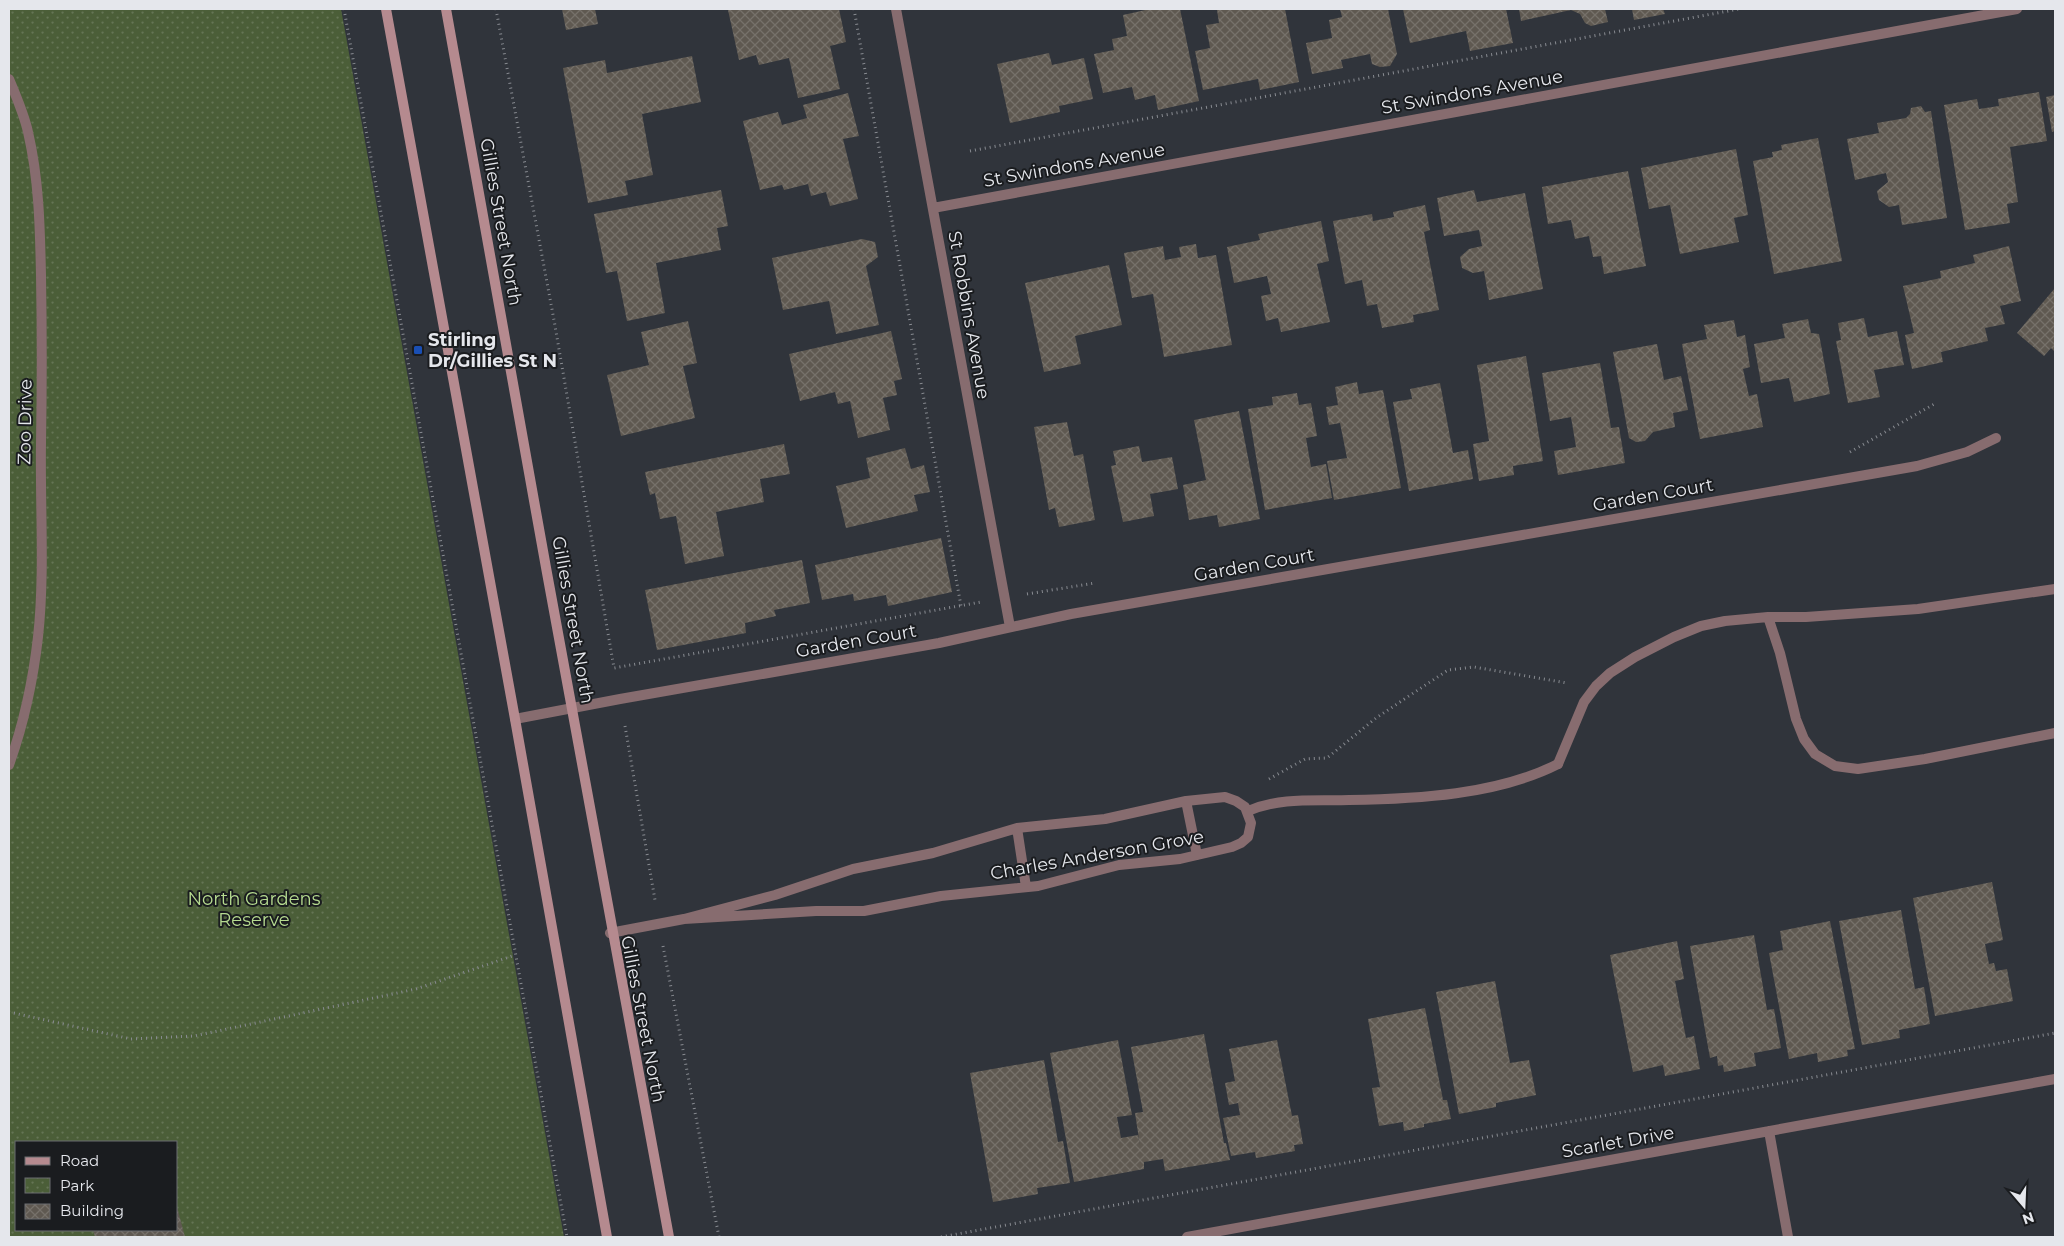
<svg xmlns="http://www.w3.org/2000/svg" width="2064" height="1246" viewBox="0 0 2064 1246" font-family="Montserrat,sans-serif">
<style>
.park{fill:url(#park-dots);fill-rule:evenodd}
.building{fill:url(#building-cross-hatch)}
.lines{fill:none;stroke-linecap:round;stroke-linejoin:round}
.path{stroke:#888b91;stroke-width:3;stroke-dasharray:1 4;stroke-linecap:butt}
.lane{stroke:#876c6f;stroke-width:10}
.street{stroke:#876c6f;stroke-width:10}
.secondary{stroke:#b58a8f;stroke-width:10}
.transit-dot{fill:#1a4fb4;stroke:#1a1c1f;stroke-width:2}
.labels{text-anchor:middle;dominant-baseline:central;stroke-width:4;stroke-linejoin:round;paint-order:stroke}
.street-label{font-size:18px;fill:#e5e7ec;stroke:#1a1c1f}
.poi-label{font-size:18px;font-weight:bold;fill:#e5e7ec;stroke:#1a1c1f;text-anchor:start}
.park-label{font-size:18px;fill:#b6db90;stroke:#1a1c1f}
</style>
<defs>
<pattern id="park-dots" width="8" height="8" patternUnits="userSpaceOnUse" patternTransform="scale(1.25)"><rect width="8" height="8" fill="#4b5e38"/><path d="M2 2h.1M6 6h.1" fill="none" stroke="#657555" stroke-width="1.8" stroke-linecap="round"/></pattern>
<pattern id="building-cross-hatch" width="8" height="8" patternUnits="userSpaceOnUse" patternTransform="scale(1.25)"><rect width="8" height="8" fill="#5f5951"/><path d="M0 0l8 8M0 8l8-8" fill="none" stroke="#76716a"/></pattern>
</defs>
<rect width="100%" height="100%" fill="#30343b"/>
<path class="park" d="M9,9h332l223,1228h-555zM16,1142h160v88h-160z"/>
<path class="building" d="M562,9h33l3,15 -32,6z
M735,9h104l7,33 -16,4 10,43 -42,9 -9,-40 -30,7 -3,-10 -17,5 -11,-50z
M1150,9h30l19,92 -41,9 -3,-15 -20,5 -3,-13 -29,6 -9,-39 20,-4 -2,-11 15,-3 -4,-21z
M1224,9h61l14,73 -39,8 -2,-11 -55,11 -8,-39 15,-3 -4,-23 13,-2 -2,-13z
M1340,9h48l9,45 -7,12 -10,1 -8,-3 -2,-10 -29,6 2,8 -31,6 -6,-31 26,-5 -3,-18 13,-3z
M1403,9h103l7,34 -43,8 -4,-20 -56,12z
M1519,9h86l3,13 -17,4 -6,-3 -5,-9 -9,-4 -50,11z
M1632,9h31l2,5 -31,6z
M1049,53l3,12 32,-7 9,41 -34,7 1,6 -50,11 -13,-59z
M692,56l9,46 -59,12 11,61 -28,6 3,14 -40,8 -25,-135 42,-8 2,13z
M2039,92l8,49 -37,6 8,55 -11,2 3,19 -45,7 -21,-125 33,-6 2,10 20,-3 -1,-7z
M848,93l11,43 -16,3 15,60 -28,7 -4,-14 -15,4 -3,-12 -24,6 -2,-5 -22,5 -17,-69 35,-9 4,13 25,-7 -4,-13z
M2055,95v36l-3,1 -6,-35z
M1921,106l4,6 6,-1 16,107 -45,7 -3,-20 -10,2 -10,-7 -2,-9 11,-9 -2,-9 -31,7 -8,-41 32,-6 -2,-10 29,-5 4,-4 1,-6z
M1818,138l24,123 -68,13 -21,-113 20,-4 -1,-5 10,-2 -1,-5z
M1736,149l12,66 -14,3 5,24 -59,12 -10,-49 -21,4 -8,-41z
M1628,171l18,95 -42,8 -3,-18 -8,1 -4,-21 -14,3 -4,-19 -23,4 -6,-37z
M721,190l7,36 -11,2 4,22 -65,13 9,50 -38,8 -10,-50 -11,2 -12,-59z
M1474,190l3,12 48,-9 18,96 -54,11 -5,-29 -11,2 -11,-5 -2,-11 9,-8 13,-3 -3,-16 -35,6 -7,-38z
M1425,205l5,25 -6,2 15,78 -26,5 1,7 -32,6 -5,-24 -10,2 -5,-26 -17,4 -12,-63 39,-7 1,7 21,-4 -1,-5z
M1321,221l8,40 -12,3 13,58 -49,10 -3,-14 -12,3 -5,-25 10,-2 -4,-18 -33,7 -7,-36 33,-7 -2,-6z
M862,239l13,3 3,15 -12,9 13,59 -43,9 -7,-33 -46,9 -11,-52z
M1196,244l2,14 18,-3 16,90 -68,12 -11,-63 -21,4 -8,-45 39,-7 2,14 16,-3 -2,-10z
M2009,246l12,55 -21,5 5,18 -20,4 3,13 -47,11 2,10 -31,7 -7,-34 9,-2 -11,-47 38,-8 -1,-7 35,-8 -2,-8z
M1109,265l13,60 -47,11 6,28 -37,8 -19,-89z
M2055,288v64l-4,-4 -7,8 -27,-23z
M1864,318l4,19 29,-6 7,34 -30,5 6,27 -32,6 -12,-62 5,-1 -3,-17z
M1808,319l3,14 8,1 11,60 -36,8 -5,-24 -28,5 -7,-39 31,-6 -3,-14z
M1734,320l3,17 8,-2 5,32 -7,2 6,27 8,-2 6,33 -63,12 -18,-95 25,-5 -3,-14z
M688,321l9,42 -14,3 12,52 -74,18 -14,-61 42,-10 -8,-33z
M891,331l11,48 -8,2 3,14 -14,3 7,32 -32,8 -8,-37 -12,3 -3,-12 -35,9 -11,-47z
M1657,344l7,36 17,-4 7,34 -15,3 2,14 -22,5 -8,9 -9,1 -7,-4 -16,-86z
M1526,356l17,105 -30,5 1,9 -35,6 -6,-37 16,-3 -12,-76z
M1600,363l11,65 8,-1 6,36 -67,12 -4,-24 22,-4 -5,-30 -21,4 -8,-48z
M1357,382l2,12 24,-4 18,98 -67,12 -7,-39 20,-3 -7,-35 -11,2 -3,-18 12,-2 -3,-18z
M1440,383l13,70 15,-3 5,29 -64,12 -16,-89 19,-3 -2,-10z
M1297,393l2,12 12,-2 6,33 -11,2 5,29 15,-3 6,34 -67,12 -17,-101 25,-4 -1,-8z
M1239,411l21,108 -41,8 -2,-12 -28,5 -6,-35 23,-5 -12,-60z
M1067,422l7,34 9,-2 12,66 -36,7 -4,-19 -6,2 -15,-83z
M784,444l6,30 -30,5 4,23 -48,10 8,44 -39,8 -9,-48 -16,3 -5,-26 -5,2 -5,-23z
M1139,446l3,16 30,-5 6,32 -28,5 4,22 -31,6 -12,-56 5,-1 -3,-14z
M905,448l6,21 13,-4 6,27 -16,3 4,16 -72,17 -10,-42 34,-8 -4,-20z
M941,538l11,54 -64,14 -2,-11 -32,6 -1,-7 -31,6 -7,-35z
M802,560l8,43 -36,7 2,6 -31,7 1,10 -89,17 -12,-60z
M1992,882l11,58 -18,4 4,20 5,-1 2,8 11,-2 6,32 -78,15 -22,-118z
M1901,910l14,79 9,-2 6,37 -31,6 1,8 -38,7 -23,-124z
M1830,921l25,128 -8,1 1,6 -30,6 -1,-9 -28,6 -20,-106 14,-3 -3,-19z
M1754,935l13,75 7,-1 7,39 -27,5 2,13 -32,6 -1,-7 -5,1 -1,-10 -7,2 -20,-112z
M1677,941l7,38 -9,2 11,57 8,-2 6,33 -35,7 -2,-11 -30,7 -23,-117z
M1495,981l15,82 19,-3 7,35 -40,8v4l-37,7 -23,-122z
M1425,1008l18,92h4l4,19 -27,5v3l-20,4 -1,-9 -24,4 -7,-38 8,-1 -12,-68z
M1204,1034l20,109h2l4,17 -65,11 -2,-12 -19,3v7l-70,13 -24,-129 68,-13 14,75 -15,2 4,21 17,-3 2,11 -5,-33 8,-1 -12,-65z
M1277,1040l15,76 6,-1 5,29 -9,1 1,6 -39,7 -1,-6 -24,4 -8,-38 17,-3 -2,-12 -9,2 -4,-22 10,-2 -6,-32z
M1044,1060l14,82 5,-1 7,42 -33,5 1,6 -45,8 -23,-129z
M177,1207l8,30h-90l-2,-7h83z"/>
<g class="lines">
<path class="path" d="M344,9l223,1228
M496,9l58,311 60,348 367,-66
M854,9l107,597
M970,151l769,-142
M1850,452l86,-49
M1027,594l68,-11
M625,726l30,174
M1269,779l36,-20 22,-1 49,-40 72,-48 26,-3 93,16
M663,946l56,291
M9,1012l122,27 63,-3 222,-47 99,-34
M941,1237l1114,-204"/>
<path class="lane" d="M9,79c7,17 15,35 19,53 11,47 12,95 13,143 1,56 1,113 0,169 -1,64 4,129 -3,193 -5,44 -14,86 -29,128
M1768,617l12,36 16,66 8,20 11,15 20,12 23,3 67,-10 130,-26
M1558,764l26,-62 12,-16 14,-13 25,-16 39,-20 27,-11 24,-5 43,-4h38l112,-8 137,-20"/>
<path class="street" d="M896,9l114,618
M933,208l1084,-199
M515,719l105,-20 319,-56 132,-29 846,-148 50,-14 29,-14
M1186,801l11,54
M1248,811c32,-14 67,-10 101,-11 68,-1 148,-5 209,-36
M1017,828l9,59
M610,933l74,-14 91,-24 78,-26 80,-16 84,-25 88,-9 81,-18 39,-4 11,4 9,6 6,16 -3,14 -7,6 -9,4 -52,12 -61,6 -81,21 -97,10 -77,15h-48l-132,8
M1769,1131l19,106
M1187,1237l868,-158"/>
<path class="secondary" d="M386,9l129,710 92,518
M446,9c74,409 145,820 223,1228"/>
</g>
<rect class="transit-dot" x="413" y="345" width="10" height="10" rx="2.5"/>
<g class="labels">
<g class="street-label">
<text transform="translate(1472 92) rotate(-10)">St Swindons Avenue</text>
<text transform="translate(1074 165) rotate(-10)">St Swindons Avenue</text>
<text transform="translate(501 222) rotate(80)">Gillies Street North</text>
<text transform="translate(969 315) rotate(80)">St Robbins Avenue</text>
<text transform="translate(25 422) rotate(-89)">Zoo Drive</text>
<text transform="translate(1653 495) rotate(-10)">Garden Court</text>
<text transform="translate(1254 565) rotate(-10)">Garden Court</text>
<text transform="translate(573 620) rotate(80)">Gillies Street North</text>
<text transform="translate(856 641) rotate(-10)">Garden Court</text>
<text transform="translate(1097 855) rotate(-10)">Charles Anderson Grove</text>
<text transform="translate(643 1019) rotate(79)">Gillies Street North</text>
<text transform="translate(1618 1142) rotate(-10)">Scarlet Drive</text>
</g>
<g class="poi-label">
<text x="428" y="340">Stirling<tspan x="428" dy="21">Dr/Gillies St N</tspan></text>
</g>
<g class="park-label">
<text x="254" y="899">North Gardens<tspan x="254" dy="21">Reserve</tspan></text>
</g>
</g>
<rect width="2064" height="1246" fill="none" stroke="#e5e7ec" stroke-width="20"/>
<rect x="15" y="1141" width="162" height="90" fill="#1a1c1f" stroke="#6b6d71"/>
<rect x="25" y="1157" width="25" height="8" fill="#b58a8f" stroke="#6b6d71"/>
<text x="60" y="1166" font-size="15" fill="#e5e7ec">Road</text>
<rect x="25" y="1178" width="25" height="15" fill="url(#park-dots)" stroke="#6b6d71"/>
<text x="60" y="1191" font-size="15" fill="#e5e7ec">Park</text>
<rect x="25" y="1204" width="25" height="15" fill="url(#building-cross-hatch)" stroke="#6b6d71"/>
<text x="60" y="1216" font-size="15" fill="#e5e7ec">Building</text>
<g transform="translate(2024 1206) rotate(161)" stroke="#1a1c1f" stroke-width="4" paint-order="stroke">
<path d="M0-4L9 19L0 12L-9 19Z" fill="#e5e7ec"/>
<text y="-8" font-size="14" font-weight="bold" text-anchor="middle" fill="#e5e7ec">N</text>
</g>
</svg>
